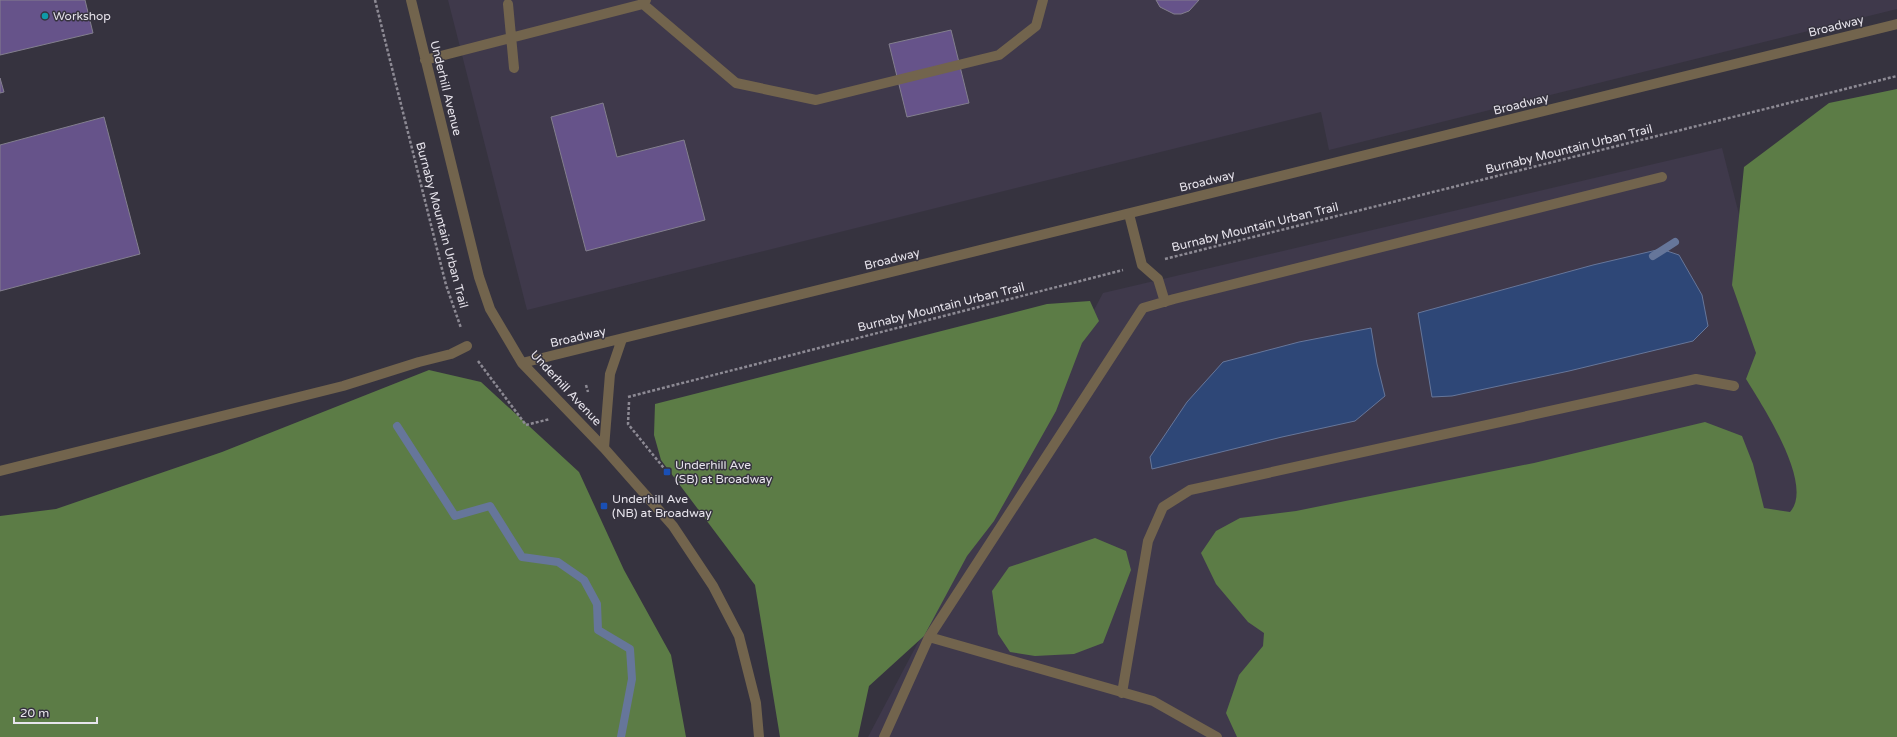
<svg xmlns="http://www.w3.org/2000/svg" width="1897" height="737" viewBox="0 0 1897 737" font-family="'Varela Round',sans-serif">
<style>
.built{fill:#3f394b}
.forest{fill:#5c7c46}
.water{fill:#2e4777;stroke:#66769a}
.lines{fill:none;stroke-linecap:round;stroke-linejoin:round}
.stream{stroke:#66769a;stroke-width:8}
.building{fill:#66538a;stroke:#837f8e}
.path{stroke:#8d8a94;stroke-width:2.5;stroke-dasharray:3 2;stroke-linecap:butt}
.minor{stroke:#72644d;stroke-width:10}
.culture-dot{fill:#0f9aa8;stroke:#36333f;stroke-width:1.5}
.transit-dot{fill:#1a4fb4;stroke:#36333f;stroke-width:1.5}
.labels{text-anchor:middle;dominant-baseline:central;stroke-width:3;stroke-linejoin:round;paint-order:stroke}
.poi-label{font-size:12px;fill:#e7e4ec;stroke:#36333f;text-anchor:start}
.street-label{font-size:12px;fill:#e7e4ec;stroke:#36333f}
</style>
<rect width="100%" height="100%" fill="#36333f"/>
<path class="built" d="M448,0h1449v9l-568,141 -8,-38 -794,198z
M1722,148l151,589h-1005l235,-444z"/>
<path class="forest" d="M1897,89v648h-660l-11,-24 13,-38 24,-29 1,-13 -16,-11 -32,-38 -15,-31 15,-22 24,-13 56,-7 238,-48 171,-41 37,14 11,28 11,44 26,4c25,-27 -28,-107 -44,-133l10,-26 -24,-68 12,-118 85,-64z
M1090,301l9,20 -17,22 -26,68 -62,110 -27,35 -43,80 -55,50 -11,51h-78l-25,-152 -94,-125 -7,-25 1,-31 392,-100z
M429,370l52,12 98,90 45,98 47,85 15,82h-686v-221l56,-7 166,-57z
M1095,538l31,13 5,19 -28,73 -29,11 -39,2 -25,-4 -12,-18 -6,-43 17,-24z"/>
<path class="water" d="M1661,249l18,6 23,40 6,31 -15,15 -124,30 -117,25 -20,1 -14,-84 175,-48z
M1371,328l6,36 8,32 -30,25 -73,16 -130,32 -2,-12 37,-55 36,-40 76,-20z"/>
<g class="lines">
<path class="stream" d="M1653,256l22,-14
M397,426l58,90 35,-10 32,51 36,5 26,18 13,24 1,26 32,19 2,30 -11,58"/>
</g>
<path class="building" d="M0,0h85l8,33 -93,22z
M1156,0h43l-10,11 -8,3h-7l-14,-7z
M951,30l18,73 -62,14 -18,-73z
M0,78l4,14 -4,1z
M603,103l14,54 67,-17 21,80 -119,31 -35,-134z
M104,117l36,137 -140,37v-146z"/>
<g class="lines">
<path class="path" d="M375,0l71,285 15,43
M1165,259l732,-183
M478,361l48,64 24,-6
M586,385l2,7
M628,397l495,-127
M629,402l-1,22 39,48"/>
<path class="minor" d="M411,0l68,277 11,32 32,54 82,85 69,78 40,60 26,50 17,67 3,34
M508,4l6,64
M643,4l93,79 80,17 183,-45 37,-29 7,-26
M425,60l218,-56 3,-4
M1129,214l13,51 16,14 7,23
M522,363l1375,-339
M604,448l6,-74 12,-35
M0,471l343,-85 76,-24 32,-8 16,-8
M929,637l224,64 64,36
M1122,693l26,-152 15,-34 27,-17 506,-111 38,7
M884,737l45,-100 214,-329 31,-9 488,-122"/>
</g>
<circle class="culture-dot" cx="45" cy="16" r="4"/>
<g class="transit-dot">
<rect x="663" y="468" width="8" height="8" rx="2"/>
<rect x="600" y="502" width="8" height="8" rx="2"/>
</g>
<g class="labels">
<g class="poi-label">
<text x="53" y="16">Workshop</text>
<text x="675" y="465">Underhill Ave<tspan x="675" dy="14">(SB) at Broadway</tspan></text>
<text x="612" y="499">Underhill Ave<tspan x="612" dy="14">(NB) at Broadway</tspan></text>
</g>
<g class="street-label">
<text transform="translate(1836 26) rotate(-14)">Broadway</text>
<text transform="translate(446 88) rotate(76)">Underhill Avenue</text>
<text transform="translate(1521 104) rotate(-14)">Broadway</text>
<text transform="translate(1569 149) rotate(-14)">Burnaby Mountain Urban Trail</text>
<text transform="translate(1207 181) rotate(-14)">Broadway</text>
<text transform="translate(442 225) rotate(75)">Burnaby Mountain Urban Trail</text>
<text transform="translate(1255 227) rotate(-14)">Burnaby Mountain Urban Trail</text>
<text transform="translate(892 259) rotate(-14)">Broadway</text>
<text transform="translate(941 307) rotate(-14)">Burnaby Mountain Urban Trail</text>
<text transform="translate(578 337) rotate(-13)">Broadway</text>
<text transform="translate(566 388) rotate(47)">Underhill Avenue</text>
</g>
</g>
<path d="M14 717v6h83v-6" fill="none" stroke="#e7e4ec" stroke-width="2"/>
<text x="20" y="717" font-size="12" fill="#e7e4ec" stroke="#36333f" stroke-width="3" paint-order="stroke">20 m</text>
</svg>
